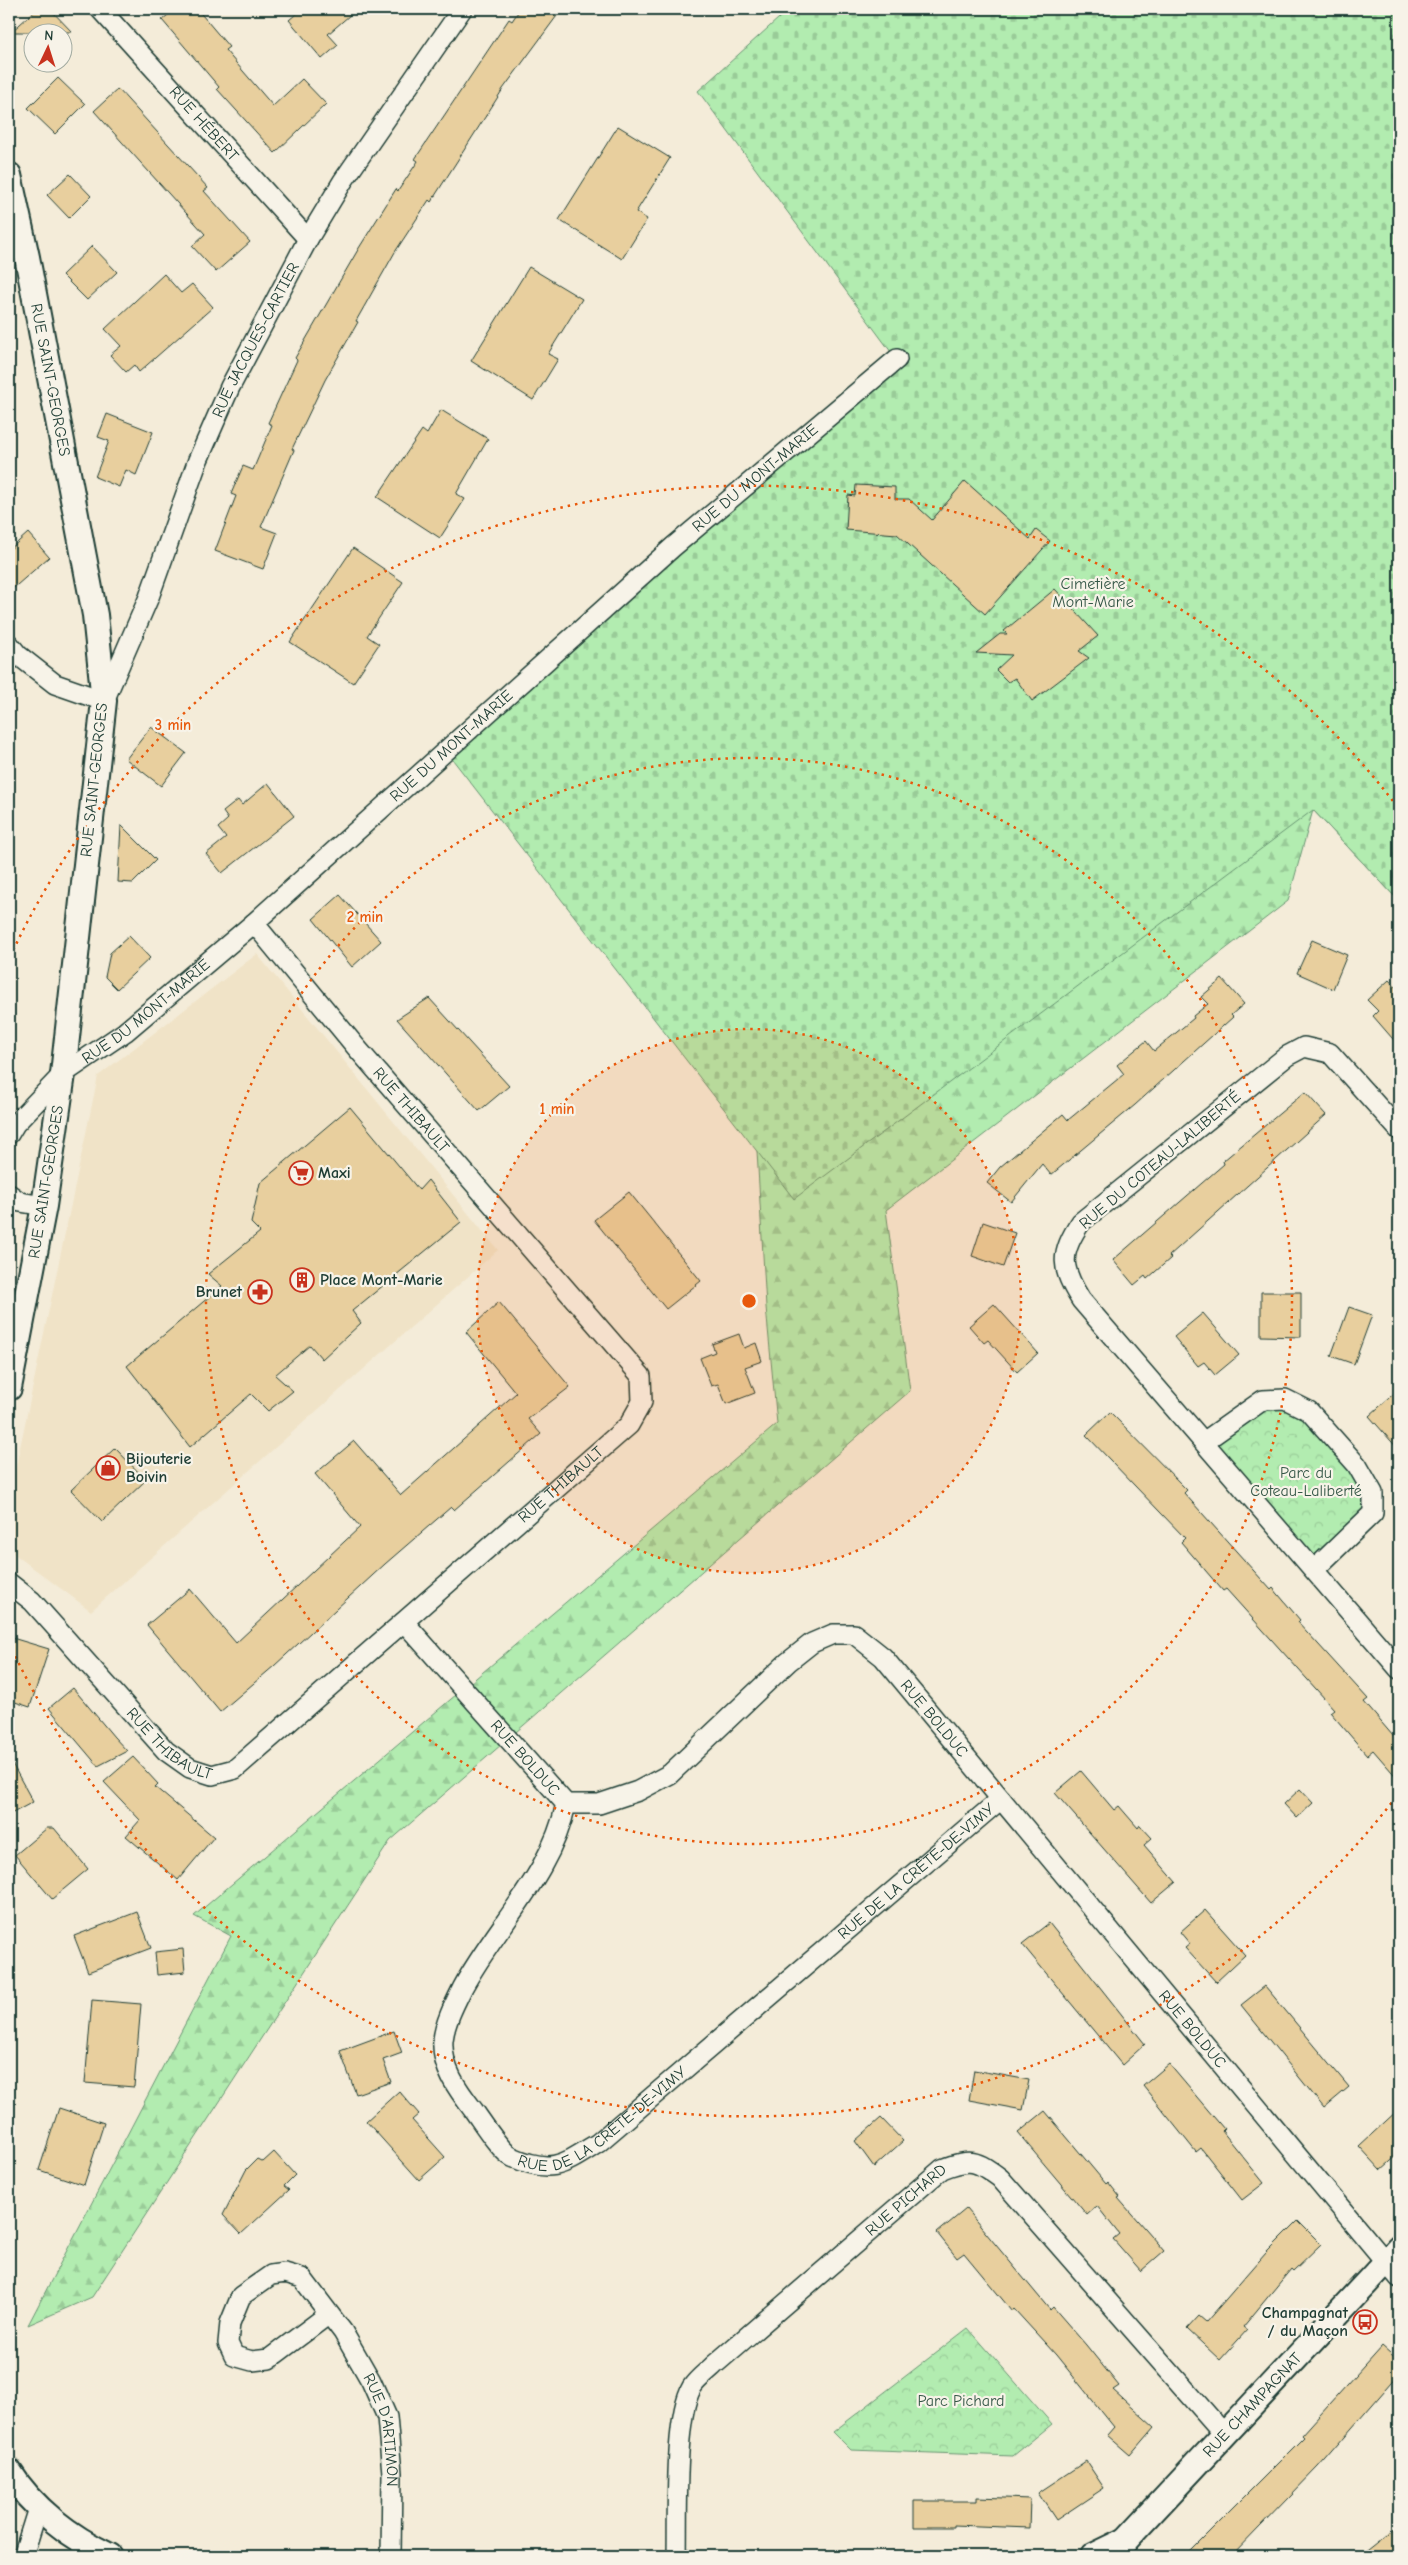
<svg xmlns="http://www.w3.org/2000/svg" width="1408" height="2565" viewBox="0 0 1408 2565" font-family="'Comic Neue',sans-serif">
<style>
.built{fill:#f0e3c7}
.forest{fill:url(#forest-firs);stroke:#689472}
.cemetery{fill:url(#cemetery-stones);stroke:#689472}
.park{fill:url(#park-crowns);stroke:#689472}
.building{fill:#e8cf9e;stroke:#1f3d34}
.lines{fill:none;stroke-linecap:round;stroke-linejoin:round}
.minor-casing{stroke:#1f3d34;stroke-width:22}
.tertiary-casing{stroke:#1f3d34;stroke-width:28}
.minor{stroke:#f7f3e8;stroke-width:19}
.tertiary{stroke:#f7f3e8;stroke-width:24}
.ring{fill:none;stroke:#e8590c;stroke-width:2.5;stroke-dasharray:2.5 5}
.labels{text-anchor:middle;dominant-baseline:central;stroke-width:4.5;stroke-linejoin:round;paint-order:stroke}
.street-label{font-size:16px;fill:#1f3d34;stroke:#f7f3e8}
.park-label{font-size:16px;fill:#355747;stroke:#f7f3e8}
.poi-label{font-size:16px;font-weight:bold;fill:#1f3d34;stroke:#f7f3e8;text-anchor:start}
.centre{fill:#e8590c;stroke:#f7f3e8;stroke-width:2.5}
.ring-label{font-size:15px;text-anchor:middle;font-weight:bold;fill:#e8590c;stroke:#f7f3e8;stroke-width:4.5;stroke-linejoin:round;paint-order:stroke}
</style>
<defs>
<pattern id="forest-firs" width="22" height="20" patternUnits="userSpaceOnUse" patternTransform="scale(1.25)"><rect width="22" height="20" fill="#b2ecb0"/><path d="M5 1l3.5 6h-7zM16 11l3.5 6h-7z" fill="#99cb98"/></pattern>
<pattern id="cemetery-stones" width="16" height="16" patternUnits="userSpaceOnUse" patternTransform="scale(1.25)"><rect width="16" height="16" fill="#b2ecb0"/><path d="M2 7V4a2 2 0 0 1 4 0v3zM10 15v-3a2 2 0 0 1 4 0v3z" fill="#99cb98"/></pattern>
<pattern id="park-crowns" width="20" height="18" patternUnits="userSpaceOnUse" patternTransform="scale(1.25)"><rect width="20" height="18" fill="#b2ecb0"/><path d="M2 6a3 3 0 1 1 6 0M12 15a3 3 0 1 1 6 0" fill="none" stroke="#99cb98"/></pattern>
</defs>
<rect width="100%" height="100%" fill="#f4ecd9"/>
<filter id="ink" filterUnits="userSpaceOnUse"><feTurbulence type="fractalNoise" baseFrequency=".02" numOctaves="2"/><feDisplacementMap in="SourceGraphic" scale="10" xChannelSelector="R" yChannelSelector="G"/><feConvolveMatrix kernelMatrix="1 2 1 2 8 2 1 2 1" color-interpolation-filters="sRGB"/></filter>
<g filter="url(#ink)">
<path class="built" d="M257,954l241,296 -407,361 -82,-61v-50l89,-424z"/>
<path class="forest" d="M1307,761l92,140 -86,-91 -25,91 -402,309 24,181 -520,450 -298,456 -64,28 203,-389 -37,-20 583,-492 -11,-117 -9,-156z"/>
<path class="cemetery" d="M789,9h610v892l-86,-91 -519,389 -348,-448 451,-391 -199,-269z"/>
<path class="park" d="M1285,1399l46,36 42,78 -58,56 -110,-128z
M968,2328l84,96 -39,32 -162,-6 -18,-18z"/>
<path class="building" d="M37,9h13l22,23h-61z
M175,9h22l32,38 -4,3 48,56 29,-27 24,25 -51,49 -58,-64 2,-2 -57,-67z
M302,9h55l-29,25 10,11 -16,14 -33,-39z
M520,9h42l-59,80 -72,113 -2,-2 -34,52 -39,69 2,1 -33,58 -33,69 2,1 -33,77 16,6 -14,36 -48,-18 21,-55 -5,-2 12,-28 10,4 19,-45 -4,-2 29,-63 -2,-2 64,-110 37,-59 2,2 20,-30 -3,-2 94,-140 3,2z
M58,78l27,26 -30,30 -27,-26z
M118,89l90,99 -4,3 46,51 -34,30 -24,-26 13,-12 -111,-123z
M618,126l52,32 -34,54 11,7 -25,40 -63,-39z
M70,174l21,22 -22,22 -22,-23z
M92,246l25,26 -30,28 -25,-25z
M529,267l53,32 -34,55 10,5 -25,41 -62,-39z
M164,274l17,19 11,-9 21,23 -74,65 -5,-7 -8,7 -16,-17 11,-9 -16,-17z
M441,410l47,29 -32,55 9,5 -25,39 -63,-41 45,-67 5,4z
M107,414l46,18 -17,43 -10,-5 -7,17 -24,-10 14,-36 -11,-4z
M965,481l65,58 6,-9 14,11 -65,73 -88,-80 -51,-4 2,-35 7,1 1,-11 39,2v12h14l23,21z
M28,533l21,24 -40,35v-42z
M353,548l50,34 -36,54 12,8 -26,39 -63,-41z
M1055,589l43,47 -19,15 10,7 -57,43 -17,-23 -7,4 -12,-12 16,-15 -36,-2 24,-19h7l-3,-3z
M151,727l35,26 -25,33 -35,-27z
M268,783l26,33 -72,57 -16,-19 20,-16 -8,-10 10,-9 -5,-7 15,-12 4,5z
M121,825l35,35 -23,23 -15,-1z
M340,895l41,46 -29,26 -39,-48z
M129,936l21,22 -33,31 -12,-12 5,-24z
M1312,940l35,15 -14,34 -36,-16z
M1222,979l22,25 -13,11 2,2 -98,88 -84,70 -9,-11 -31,38 -24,-19 13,-16 63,-53 5,6 56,-46 -7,-9 29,-24 8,10 40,-33 -1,-2 15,-12 -7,-7z
M1389,980l10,11v55l-26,-30 5,-5 -11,-11z
M429,998l80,88 -30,25 -82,-92z
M1305,1092l21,23 -157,141 2,2 -24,21 -2,-3 -11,9 -21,-25 111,-96 -1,-3z
M350,1107l69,83 9,-10 33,42 -109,89 9,12 -39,36 -12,-14 -35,30 18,16 -25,20 -17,-17 -61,53 -63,-81 95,-80 -14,-12 52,-42 -9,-9 9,-40z
M629,1192l72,89 -35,28 -72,-89z
M983,1222l32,11 -12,34 -31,-11z
M1261,1292h40v45l-40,-1z
M499,1302l71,85 -42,32 13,15 -87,76 -3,-3 -66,57 -111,102 -54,46 -73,-87 43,-36 46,54 124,-116 -45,-53 39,-33 47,54 115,-102 -50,-61z
M994,1304l44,49 -21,19 -29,-32 -4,3 -15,-17z
M1349,1307l23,8 -18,49 -23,-8z
M1203,1313l36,42 -24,20 -11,-13 -6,4 -24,-29z
M739,1334l5,14 12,-5 6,18 -17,6 10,26 -29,11 -8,-20 -7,2 -11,-28 15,-6 -3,-8z
M1399,1389v61l-30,-34z
M1110,1412l77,78 -3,3 87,97 2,-2 27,32 -2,2 70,77 -4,3 35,41v37l-26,-30 -6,5 -37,-43 4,-3 -108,-120 -3,2 -42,-49 4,-4 -99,-103z
M115,1448l31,32 -44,42 -31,-32z
M9,1637l40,12 -19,58 -21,-7z
M73,1688l41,49 13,14 -29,15 -49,-58z
M133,1757l25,27 -3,3 59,50 -36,43 -52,-44 14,-16 -36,-38z
M9,1758l24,44 -24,13z
M1081,1771l33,39 5,-4 19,22 2,-3 12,13 -8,7 32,37 -25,21 -96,-110z
M1300,1789l13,14 -16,15 -13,-14z
M47,1828h7l34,41 -36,30 -37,-44z
M1205,1910l40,45 -29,27 -31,-34 5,-4 -10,-12z
M137,1912l14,36 -63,24 -14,-36z
M1049,1923l96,121 -23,21 -100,-121z
M183,1949l2,23 -28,3 -2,-23z
M1265,1986l84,101 -25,21 -83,-103z
M92,2000l49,4 -7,83 -49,-4z
M394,2031l8,22 -19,7 8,22 -35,12 -16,-43z
M1169,2064l55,65 -2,2 42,52 -22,17 -41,-52 -5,4 -53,-66z
M974,2070l55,10 -6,30 -54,-10z
M399,2091l20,23 -7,6 33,37 -26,23 -53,-59z
M59,2108l45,15 -20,62 -45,-15z
M1399,2109v45l-18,16 -22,-24z
M1045,2111l61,73 2,-2 12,15 -2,1 46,53 -23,20 -28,-32 6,-5 -22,-28 -10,9 -69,-82z
M881,2118l22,23 -29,26 -19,-26z
M274,2152l21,23 -11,11 5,4 -48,44 -18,-19 23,-45 11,-11 6,3z
M966,2209l84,101 3,-3 33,38 33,41 -6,4 41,37 -24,28 -23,-20 7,-8 -58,-72 -42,-46 -2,2 -48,-58 -7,5 -20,-25z
M1298,2221l23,23 -28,27 -2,-2 -48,58 4,3 -27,30 -33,-31 12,-13 7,6 60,-69z
M1382,2346l17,15v13l-81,93 -86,89h-47l119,-119 -2,-2z
M1086,2461l18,27 -48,32 -18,-27z
M977,2497l53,2 -1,29 -75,-3v2h-40v-26h63z
M1399,2525v31h-39z"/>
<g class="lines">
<g class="minor-casing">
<g id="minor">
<path id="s1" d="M100,9l208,230"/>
<path id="s2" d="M9,644l9,11 37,29 49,17 45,-104 49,-137 32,-73 78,-148 35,-58 119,-172"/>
<path d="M1399,1130l-69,-77 -26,-6 -17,9 -206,166c-22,32 -20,46 0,78l318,369"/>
<path id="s3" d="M9,1134l6,-10 48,-50 62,-42 129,-109 419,-376 224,-188"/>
<path d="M9,1194l11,8 24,4"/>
<path d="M1205,1441l58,-41 22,-1 24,12 48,54 16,28v20l-58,56"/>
<path id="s4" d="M9,1583l23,18 134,150 24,17 22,7 23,-6 394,-344 13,-23 -1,-26 -285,-329 -102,-124"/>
<path id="s5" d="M404,1622l162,182h33l39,-13 32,-17 118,-112 24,-19 21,-9h21l29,23 516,621"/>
<path id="s6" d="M566,1804c-14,69 -70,122 -103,183 -8,16 -18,35 -20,53 -2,28 15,50 31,71 8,11 27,41 38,46 41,18 52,7 86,-14l403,-344"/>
<path id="s7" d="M329,2314l-60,45 -17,2 -18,-5 -6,-13 2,-20 11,-27 30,-21 14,-2 17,5 41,54 28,49 16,36 5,56 -1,83"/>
<path d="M23,2556l15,-48"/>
<path id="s8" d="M677,2556c1,-38 -3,-139 15,-169 5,-8 15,-15 22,-22l228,-196c29,-11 34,-9 58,9l225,257"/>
</g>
</g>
<g class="tertiary-casing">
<g id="tertiary">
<path id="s9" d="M9,175l18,82 68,358 9,86 -41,373 -19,132 -35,182"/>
<path d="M9,2471c23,37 61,66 101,85"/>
<path d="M1093,2556l33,-16"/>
<path id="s10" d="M1114,2556l12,-16 273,-292"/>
</g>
</g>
<use href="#minor" class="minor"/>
<use href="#tertiary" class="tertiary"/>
</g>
</g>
<circle cx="749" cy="1301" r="272" fill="#e8590c" fill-opacity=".12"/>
<g class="ring">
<circle cx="749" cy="1301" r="272"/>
<circle cx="749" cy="1301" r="543"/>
<path d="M1396 1797A815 815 0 0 1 10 1645M10 957A815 815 0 0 1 1396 805"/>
</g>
<defs>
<g id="supermarket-ring" transform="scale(1.25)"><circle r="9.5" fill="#f7f3e8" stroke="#c8321e" stroke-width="1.5"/><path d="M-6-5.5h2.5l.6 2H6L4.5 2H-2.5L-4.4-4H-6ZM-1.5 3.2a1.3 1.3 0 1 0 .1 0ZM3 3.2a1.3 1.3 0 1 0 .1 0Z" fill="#c8321e"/></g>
<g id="building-ring" transform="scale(1.25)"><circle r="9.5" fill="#f7f3e8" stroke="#c8321e" stroke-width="1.5"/><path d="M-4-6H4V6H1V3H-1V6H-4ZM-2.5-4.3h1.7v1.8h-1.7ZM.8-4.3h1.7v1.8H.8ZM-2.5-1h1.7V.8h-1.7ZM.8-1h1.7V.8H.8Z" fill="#c8321e"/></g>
<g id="pharmacy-ring" transform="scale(1.25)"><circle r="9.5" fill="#f7f3e8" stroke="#c8321e" stroke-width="1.5"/><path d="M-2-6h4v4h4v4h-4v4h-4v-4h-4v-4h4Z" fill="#c8321e"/></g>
<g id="shop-ring" transform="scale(1.25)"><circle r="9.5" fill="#f7f3e8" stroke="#c8321e" stroke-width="1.5"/><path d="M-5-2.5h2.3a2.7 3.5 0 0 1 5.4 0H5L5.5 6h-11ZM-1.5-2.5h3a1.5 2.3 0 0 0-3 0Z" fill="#c8321e"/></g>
<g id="bus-ring" transform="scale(1.25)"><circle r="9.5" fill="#f7f3e8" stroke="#c8321e" stroke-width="1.5"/><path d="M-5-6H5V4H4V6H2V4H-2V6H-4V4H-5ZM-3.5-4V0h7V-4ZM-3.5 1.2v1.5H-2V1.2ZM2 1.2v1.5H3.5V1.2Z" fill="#c8321e"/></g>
</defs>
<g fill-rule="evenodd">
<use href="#supermarket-ring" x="301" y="1173"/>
<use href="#building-ring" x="302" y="1280"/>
<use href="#pharmacy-ring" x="260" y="1292"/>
<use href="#shop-ring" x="108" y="1468"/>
<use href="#bus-ring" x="1365" y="2322"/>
</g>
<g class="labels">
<g class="street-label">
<text stroke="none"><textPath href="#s1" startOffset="155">RUE HÉBERT</textPath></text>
<text stroke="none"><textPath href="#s2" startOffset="505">RUE JACQUES-CARTIER</textPath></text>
<text stroke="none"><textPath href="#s9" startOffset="209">RUE SAINT-GEORGES</textPath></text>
<text stroke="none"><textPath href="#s3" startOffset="995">RUE DU MONT-MARIE</textPath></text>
<text stroke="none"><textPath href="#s3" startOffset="590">RUE DU MONT-MARIE</textPath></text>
<text transform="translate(94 780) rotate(-84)">RUE SAINT-GEORGES</text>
<text stroke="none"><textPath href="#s3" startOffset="185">RUE DU MONT-MARIE</textPath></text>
<text transform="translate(411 1110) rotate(49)">RUE THIBAULT</text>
<text transform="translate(1160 1160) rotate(-40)">RUE DU COTEAU-LALIBERTÉ</text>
<text transform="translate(46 1182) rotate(-81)">RUE SAINT-GEORGES</text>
<text stroke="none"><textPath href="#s4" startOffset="739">RUE THIBAULT</textPath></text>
<text stroke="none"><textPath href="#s5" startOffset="708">RUE BOLDUC</textPath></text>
<text stroke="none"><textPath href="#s4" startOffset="229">RUE THIBAULT</textPath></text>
<text stroke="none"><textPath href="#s5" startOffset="182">RUE BOLDUC</textPath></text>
<text stroke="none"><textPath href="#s6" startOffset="919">RUE DE LA CRÊTE-DE-VIMY</textPath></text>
<text stroke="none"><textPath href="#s5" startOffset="1112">RUE BOLDUC</textPath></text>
<text stroke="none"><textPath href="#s6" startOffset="514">RUE DE LA CRÊTE-DE-VIMY</textPath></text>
<text stroke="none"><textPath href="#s8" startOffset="455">RUE PICHARD</textPath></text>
<text stroke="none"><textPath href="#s10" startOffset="205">RUE CHAMPAGNAT</textPath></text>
<text stroke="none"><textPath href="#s7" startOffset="418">RUE D'ARTIMON</textPath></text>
</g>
<g class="park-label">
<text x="1093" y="584">Cimetière<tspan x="1093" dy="18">Mont-Marie</tspan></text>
<text x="1306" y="1473">Parc du<tspan x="1306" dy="18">Coteau-Laliberté</tspan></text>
<text x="961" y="2401">Parc Pichard</text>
</g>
<g class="poi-label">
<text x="318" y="1173">Maxi</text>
<text x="320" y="1280">Place Mont-Marie</text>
<text x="242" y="1292" text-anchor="end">Brunet</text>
<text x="126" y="1459">Bijouterie<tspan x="126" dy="18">Boivin</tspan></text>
<text x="1348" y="2313" text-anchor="end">Champagnat<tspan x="1348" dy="18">/ du Maçon</tspan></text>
</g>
</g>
<circle cx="749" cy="1301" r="8" class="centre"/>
<g class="ring-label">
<text x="173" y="730">3 min</text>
<text x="365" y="922">2 min</text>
<text x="557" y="1114">1 min</text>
</g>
<rect width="1408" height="2565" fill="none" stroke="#f7f3e8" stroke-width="30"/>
<rect x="15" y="15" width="1378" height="2535" fill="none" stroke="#1f3d34" stroke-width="2" filter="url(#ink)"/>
<g transform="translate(48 48) rotate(4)"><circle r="24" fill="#f7f3e8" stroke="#a1aaa0"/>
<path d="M0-4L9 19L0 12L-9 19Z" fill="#c8321e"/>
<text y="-8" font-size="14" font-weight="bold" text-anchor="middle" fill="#1f3d34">N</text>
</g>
</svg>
